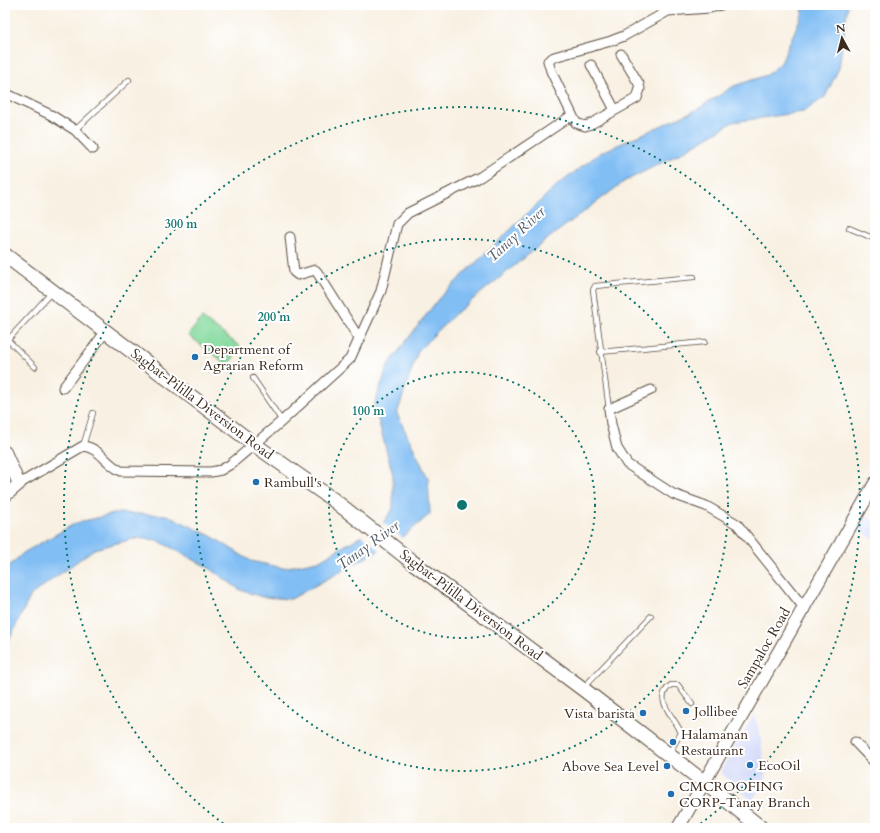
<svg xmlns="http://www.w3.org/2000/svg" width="880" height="833" viewBox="0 0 880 833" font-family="Cardo,serif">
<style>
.built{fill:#d3d9f9}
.green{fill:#84da9e;stroke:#60825e}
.water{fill:#81bef4;stroke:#5e7489}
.pier{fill:#f8f0e2}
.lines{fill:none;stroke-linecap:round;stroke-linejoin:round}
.lane-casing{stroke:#57483b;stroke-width:6}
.street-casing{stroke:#57483b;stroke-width:11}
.secondary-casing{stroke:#57483b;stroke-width:14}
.primary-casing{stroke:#57483b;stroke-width:16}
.lane{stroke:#fff;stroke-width:4.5}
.street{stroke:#fff;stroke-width:9}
.secondary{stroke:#fff;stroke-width:12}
.primary{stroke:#fff;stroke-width:14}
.ring{fill:none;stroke:#0f766e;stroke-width:2;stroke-dasharray:2 4}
.poi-dot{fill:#1f6fb2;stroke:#fff;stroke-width:1.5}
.labels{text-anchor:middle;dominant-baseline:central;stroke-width:4;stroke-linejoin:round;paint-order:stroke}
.poi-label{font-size:14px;fill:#3b2a1e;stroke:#fff;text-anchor:start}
.street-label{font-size:14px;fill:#3b2a1e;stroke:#fff}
.water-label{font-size:15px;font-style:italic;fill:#545e69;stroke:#fff}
.centre{fill:#0f766e;stroke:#fff;stroke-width:2}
.ring-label{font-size:12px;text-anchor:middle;font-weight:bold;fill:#0f766e;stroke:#fff;stroke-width:4;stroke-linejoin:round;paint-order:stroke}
</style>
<rect width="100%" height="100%" fill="#fff"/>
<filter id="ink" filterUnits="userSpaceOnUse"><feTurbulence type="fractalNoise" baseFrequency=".025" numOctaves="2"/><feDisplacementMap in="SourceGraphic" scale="8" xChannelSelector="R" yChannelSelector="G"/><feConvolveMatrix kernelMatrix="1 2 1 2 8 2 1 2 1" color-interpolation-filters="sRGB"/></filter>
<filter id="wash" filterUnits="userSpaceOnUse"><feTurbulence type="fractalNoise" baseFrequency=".012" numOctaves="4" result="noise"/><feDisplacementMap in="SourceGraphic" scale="16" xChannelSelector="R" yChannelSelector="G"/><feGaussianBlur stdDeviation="0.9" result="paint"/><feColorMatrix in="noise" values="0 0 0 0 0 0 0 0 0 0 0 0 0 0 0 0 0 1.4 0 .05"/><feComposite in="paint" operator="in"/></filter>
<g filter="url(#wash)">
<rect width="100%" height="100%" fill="#f8f0e2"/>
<path class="built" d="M866,516l9,6v18l-19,-12z
M754,714l6,20 6,44 -14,23 -30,-27v-6z"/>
<path class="green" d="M202,318l39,29 -13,18 -40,-30z"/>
<path class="water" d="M802,5h46l-9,63 -14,29 -22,15 -70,10 -52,31 -56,28 -75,56 -95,77 -37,37 -21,63 31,64 2,36 -27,23 -112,62 -29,-2 -22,-7 -29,-21 -54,-29 -20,-2 -43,11 -63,46 -26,53v-78l18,-17 53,-30 41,-10 50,2 44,21 40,25 32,7 35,-7 64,-37 11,-15v-34l-19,-70 14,-40 51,-67 116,-111 45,-34 96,-43 38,-24 33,-11 14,-12 22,-51z"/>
<path class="pier" d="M381,521l23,18 -22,13 -22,-18z"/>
</g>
<g filter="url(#ink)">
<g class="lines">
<g class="lane-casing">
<path id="lane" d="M75,130l54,-50
M849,228l26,11
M8,340l27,27
M5,343l47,-51
M600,352l105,-10
M253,378l29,43
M609,409l-16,-119 2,-4 99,-9
M83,446l10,-33
M584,687l67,-71
M669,753l12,-20c-5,-15 -30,-34 -10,-48h7l14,19"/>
</g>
<g class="street-casing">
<path id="street" d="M621,54l18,30 1,5 -3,9 -46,26 -6,2 -9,-3 -25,-52 -3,-10 6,-4 57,-16 13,-5 44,-25 42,-3 11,-3
M591,65l24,45
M5,93l46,22 24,15 18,19
M290,237l4,35 4,3 17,-5 2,2 43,68
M63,388l43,-57
M651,390l-42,19 2,15 6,24 10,16 46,30 33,12 31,18 68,85
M19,484l64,-38c17,2 23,18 38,25l90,1 10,-2 10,-6 51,-43 68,-62 31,-68 16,-67 11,-11 72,-36 91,-61
M855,742l20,21"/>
</g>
<g class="secondary-casing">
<path id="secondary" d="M5,452l14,32 -14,12
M678,828l197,-345"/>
</g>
<g class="primary-casing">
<path id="primary" d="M5,255l250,190 80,56 76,60 172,128 121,93 57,46"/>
</g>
<use href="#lane" class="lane"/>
<use href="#street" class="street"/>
<use href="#secondary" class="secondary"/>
<use href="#primary" class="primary"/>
</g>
</g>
<g class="ring">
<circle cx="462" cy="505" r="133"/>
<circle cx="462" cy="505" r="266"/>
<path d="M228 827A398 398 0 1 1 696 827"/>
</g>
<g class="poi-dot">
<circle cx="195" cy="357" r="4"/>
<circle cx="256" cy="482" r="4"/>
<circle cx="686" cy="711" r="4"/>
<circle cx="643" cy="713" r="4"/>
<circle cx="673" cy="742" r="4"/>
<circle cx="750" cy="765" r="4"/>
<circle cx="667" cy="766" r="4"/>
<circle cx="671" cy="794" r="4"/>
</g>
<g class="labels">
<g class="poi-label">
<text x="203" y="349">Department of<tspan x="203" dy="16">Agrarian Reform</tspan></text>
<text x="264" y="482">Rambull's</text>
<text x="694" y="711">Jollibee</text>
<text x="635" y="713" text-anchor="end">Vista barista</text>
<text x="681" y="734">Halamanan<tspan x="681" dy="16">Restaurant</tspan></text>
<text x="758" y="765">EcoOil</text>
<text x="659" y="766" text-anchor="end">Above Sea Level</text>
<text x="679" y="786">CMCROOFING<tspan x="679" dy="16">CORP-Tanay Branch</tspan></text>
</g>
<g class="street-label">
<text transform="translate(202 404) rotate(37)">Sagbat-Pililla Diversion Road</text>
<text transform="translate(471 605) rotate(37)">Sagbat-Pililla Diversion Road</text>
<text transform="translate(764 648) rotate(-60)">Sampaloc Road</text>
</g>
<g class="water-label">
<text transform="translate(516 234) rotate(-43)">Tanay River</text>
<text transform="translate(368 545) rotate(-36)">Tanay River</text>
</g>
</g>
<circle cx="462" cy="505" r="6" class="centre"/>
<g class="ring-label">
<text x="181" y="228">300 m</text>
<text x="274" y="321">200 m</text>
<text x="368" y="415">100 m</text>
</g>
<rect width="880" height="833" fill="none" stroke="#fff" stroke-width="20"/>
<g transform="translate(842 38) rotate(353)" stroke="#ffffff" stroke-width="3" paint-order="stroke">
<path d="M0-3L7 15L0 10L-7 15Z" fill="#3b2a1e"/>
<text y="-6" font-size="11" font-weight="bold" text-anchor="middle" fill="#3b2a1e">N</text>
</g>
</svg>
